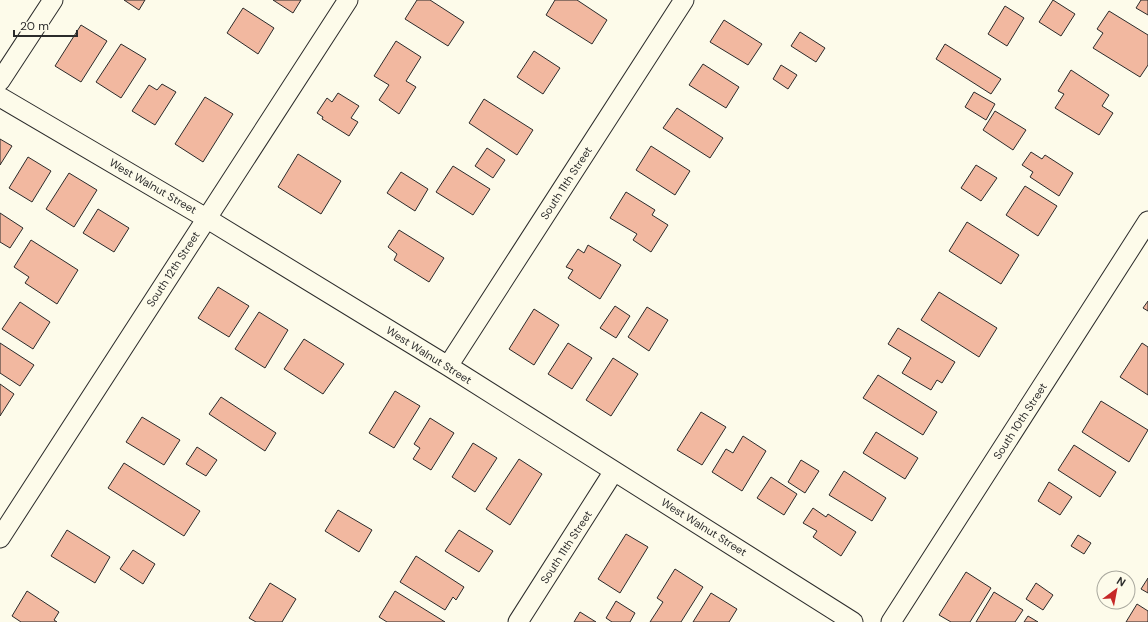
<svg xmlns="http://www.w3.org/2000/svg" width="1148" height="622" viewBox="0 0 1148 622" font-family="'DM Sans',sans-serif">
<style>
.building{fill:#f2b8a0;stroke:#2b2b2b}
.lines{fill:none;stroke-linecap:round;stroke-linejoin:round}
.street-casing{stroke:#2b2b2b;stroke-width:21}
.street{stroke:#fdfbea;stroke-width:19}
.labels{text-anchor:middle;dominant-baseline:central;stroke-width:3;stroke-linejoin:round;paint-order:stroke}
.street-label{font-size:11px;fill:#2b2b2b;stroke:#fdfbea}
</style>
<rect width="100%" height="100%" fill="#fdfbea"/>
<path class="building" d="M124,0h21l-6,10z
M273,0h28l-8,13z
M417,0h13l34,22 -16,24 -43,-27z
M555,0h22l30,20 -15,24 -46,-29z
M1053,0l22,14 -14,22 -22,-14z
M1141,0h7v15l-12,-7z
M1005,6l19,12 -17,28 -19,-12z
M243,8l31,20 -16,26 -31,-21z
M1109,11l39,24v30l-8,12 -47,-29 10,-15 -6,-4z
M724,20l38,24 -14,21 -38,-23z
M81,25l26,16 -26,41 -26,-16z
M800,32l25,16 -9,14 -25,-16z
M396,41l25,16 -15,24 10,6 -17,27 -20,-14 10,-15 -15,-9z
M121,44l25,15 -25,39 -25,-16z
M945,44l56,35 -10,15 -55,-35z
M534,51l26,17 -17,26 -26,-17z
M703,64l36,23 -13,21 -37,-23z
M781,65l16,10 -9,14 -15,-10z
M1071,70l38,25 -7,11 11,7 -14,22 -44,-27 9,-14 -6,-3z
M162,84l14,8 -21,33 -23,-14 17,-26 8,5z
M974,92l21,12 -9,16 -21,-13z
M338,93l21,13 -8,12 7,4 -9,14 -27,-17 1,-2 -6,-4 10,-15 5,4z
M205,97l28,17 -30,48 -28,-18z
M484,99l49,31 -16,25 -48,-32z
M677,108l46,30 -13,20 -47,-30z
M995,111l31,19 -13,20 -30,-20z
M0,139l12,7 -12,19z
M651,146l39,25 -15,24 -39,-25z
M487,148l18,12 -12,18 -18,-12z
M1031,152l11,7 3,-4 28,18 -14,23 -29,-19 3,-5 -11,-7z
M298,154l43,27 -20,33 -43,-27z
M28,157l23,14 -19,31 -23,-14z
M976,165l21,13 -16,23 -20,-13z
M453,166l37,23 -17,26 -37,-23z
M401,172l27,17 -13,22 -28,-18z
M69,173l28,17 -23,37 -28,-18z
M1025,186l32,20 -19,30 -32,-21z
M626,192l29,18 -3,5 16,10 -17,27 -18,-12 4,-6 -27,-16z
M98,209l31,19 -15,24 -31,-19z
M0,213l23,15 -13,20 -10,-6z
M967,222l52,33 -18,29 -52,-33z
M399,230l45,28 -15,24 -35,-22 3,-6 -9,-7z
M31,240l47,30 -21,34 -32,-21 4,-6 -15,-10z
M588,245l33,20 -21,34 -32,-21 5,-8 -7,-3 12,-18 6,4z
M218,287l31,19 -20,31 -31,-19z
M939,292l58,36 -18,29 -58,-37z
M1148,301v10l-5,-3z
M20,302l30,20 -17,27 -31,-20z
M615,306l15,10 -14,22 -16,-10z
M647,307l21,13 -19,31 -21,-14z
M534,309l25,16 -25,40 -25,-16z
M259,312l29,18 -23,38 -30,-19z
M898,328l57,34 -13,21 -5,-3 -6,10 -29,-17 9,-15 -23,-14z
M304,339l40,25 -21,30 -39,-25z
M0,343l34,22 -14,21 -20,-13z
M568,343l24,15 -20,31 -24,-15z
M1142,343l6,4v48l-28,-18z
M613,358l25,16 -27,42 -25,-16z
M878,375l59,37 -14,23 -60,-37z
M0,384l14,10 -14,22z
M395,391l25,15 -26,42 -25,-15z
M221,397l55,36 -11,18 -56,-37z
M1101,401l47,29 -19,32 -47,-30z
M701,412l25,15 -24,38 -25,-15z
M142,417l38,23 -16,25 -38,-23z
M430,418l24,15 -23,37 -18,-11 7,-11 -6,-4z
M876,432l42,26 -13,21 -42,-26z
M743,436l23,15 -24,40 -30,-19 14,-23 7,4z
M473,443l24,15 -22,34 -23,-15z
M1074,445l42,27 -16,25 -42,-27z
M197,447l20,13 -11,16 -20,-12z
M519,459l23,15 -32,51 -24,-16z
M801,460l18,11 -14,22 -17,-11z
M124,463l76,48 -16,25 -76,-48z
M844,471l42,27 -14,23 -43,-26z
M771,477l26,17 -13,21 -27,-17z
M1049,482l23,15 -12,18 -22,-14z
M813,508l13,9 2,-3 28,18 -15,24 -28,-19 4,-6 -14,-8z
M338,510l34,20 -13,22 -34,-21z
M67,530l43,27 -15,26 -44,-27z
M459,530l34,21 -14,21 -34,-21z
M626,534l22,13 -28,46 -22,-14z
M1078,535l13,8 -7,11 -13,-8z
M133,550l22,14 -12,20 -23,-15z
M416,556l48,31 -8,13 -3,-3 -8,13 -45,-28z
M675,569l28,18 -22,35h-31l13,-20 -6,-4z
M966,572l25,16 -21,34h-19l-12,-7z
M1148,578v15l-7,-4z
M270,583l26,16 -14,23h-26l-7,-4z
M1036,583l17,12 -10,15 -17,-11z
M27,591l32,21 -5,8 3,2h-36l-9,-6z
M395,591l50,31h-58l-8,-5z
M994,592l29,18 -8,12h-39z
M711,593l26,16 -8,13h-36z
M616,601l19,12 -5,9h-18l-6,-4z
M1137,604l11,7v11h-22z
M580,612l16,10h-22z
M1028,616l10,6h-14z"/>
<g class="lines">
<g class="street-casing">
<path id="street" d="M0,81l53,-81
M0,97l206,121 242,148 405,256
M448,366l236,-366
M0,538l348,-538
M518,622l96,-151
M891,622l257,-401"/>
</g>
<use href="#street" class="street"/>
</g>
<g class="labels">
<g class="street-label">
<text transform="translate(566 183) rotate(-57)">South 11th Street</text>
<text transform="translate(153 186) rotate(30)">West Walnut Street</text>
<text transform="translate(173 269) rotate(-57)">South 12th Street</text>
<text transform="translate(429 355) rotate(32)">West Walnut Street</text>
<text transform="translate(1020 421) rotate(-57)">South 10th Street</text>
<text transform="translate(704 527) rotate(32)">West Walnut Street</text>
<text transform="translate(566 547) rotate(-57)">South 11th Street</text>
</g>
</g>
<g transform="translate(1116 590) rotate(32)"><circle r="19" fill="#fdfbea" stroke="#a9a89e"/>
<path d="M0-3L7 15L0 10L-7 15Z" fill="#c62828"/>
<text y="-6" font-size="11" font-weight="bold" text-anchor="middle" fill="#2b2b2b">N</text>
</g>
<path d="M14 30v6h63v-6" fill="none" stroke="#2b2b2b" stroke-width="2"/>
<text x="20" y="30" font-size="12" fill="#2b2b2b" stroke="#fdfbea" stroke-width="3" paint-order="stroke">20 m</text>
</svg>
